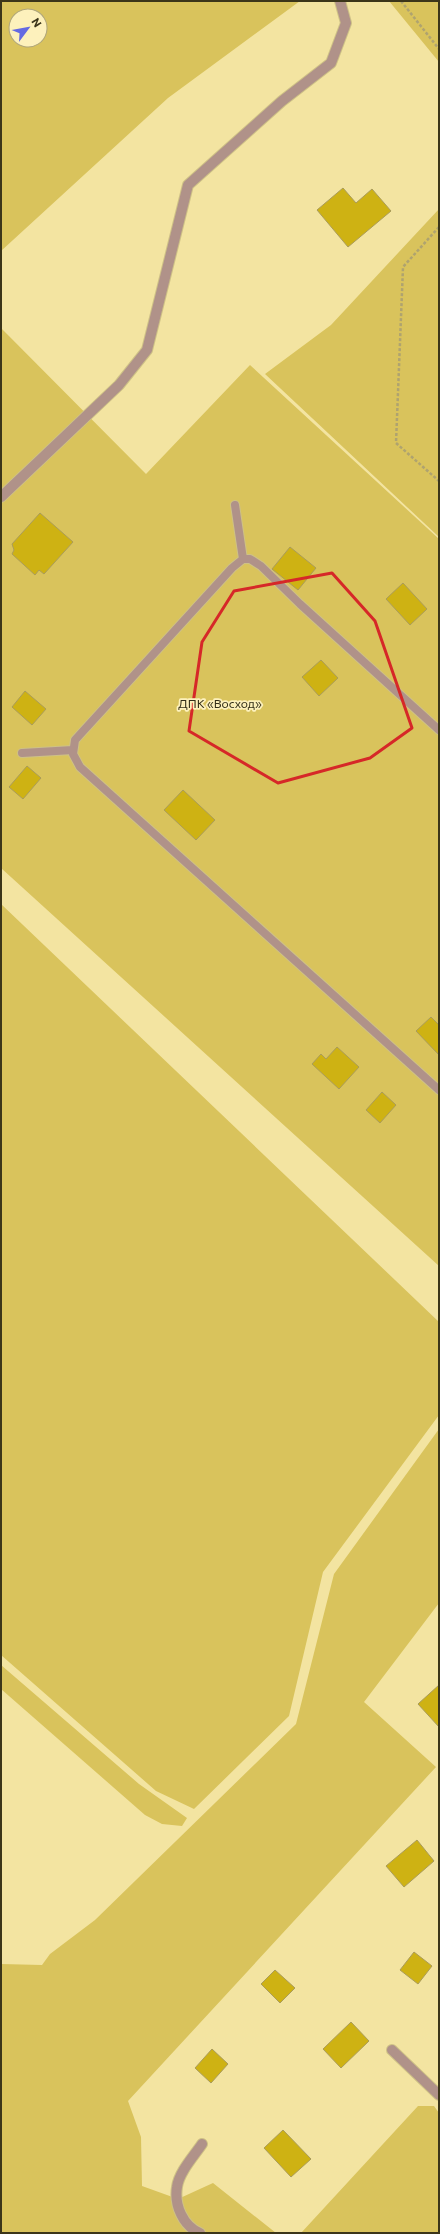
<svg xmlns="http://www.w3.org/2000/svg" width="440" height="2234" viewBox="0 0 440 2234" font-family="Commissioner,sans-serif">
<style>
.green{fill:#d9c35c;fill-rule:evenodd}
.building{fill:#ceb213;stroke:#aa9c5b}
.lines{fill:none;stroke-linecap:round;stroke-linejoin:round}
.lane-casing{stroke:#cec186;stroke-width:10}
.street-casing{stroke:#cec186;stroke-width:12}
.path{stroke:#afa36f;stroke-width:2.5;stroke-dasharray:3 2;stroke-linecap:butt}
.lane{stroke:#b09289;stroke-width:8}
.street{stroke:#b09289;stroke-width:10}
.marked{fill:none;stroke:#d62828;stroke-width:3;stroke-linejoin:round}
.labels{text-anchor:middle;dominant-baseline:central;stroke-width:3.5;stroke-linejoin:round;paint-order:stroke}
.park-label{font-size:12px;fill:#322e17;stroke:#fdf1bc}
</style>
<rect width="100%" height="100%" fill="#f3e4a1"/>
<path class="green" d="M1,1h299l-132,97 -167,153zM16,16h24v24h-24z
M389,1h50v61z
M439,209v328l-174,-163 66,-49z
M1,328l145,146 104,-109 189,174v727l-438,-398z
M1,904l438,418v93l-116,157 -34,144 -95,93 -38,-18 -155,-136z
M439,1429v174l-75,99 72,65 -308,334 13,36 1,49 36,13 35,-16 63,50h-275v-269l41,1 8,-11 45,-34 201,-196 38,-150z
M1,1665l138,119 48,34 -5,8 -20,-2 -17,-9 -144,-126z
M418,2106h16l5,7v120h-138z"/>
<path class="building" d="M343,188l13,15 16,-14 19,22 -43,36 -31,-37z
M40,513l33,29 -29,32 -5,-4 -4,5 -23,-21 2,-4 -2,-6z
M290,547l26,21 -18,22 -26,-21z
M403,583l24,26 -17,16 -24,-26z
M321,660l17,18 -19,18 -17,-19z
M25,691l21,18 -14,16 -20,-18z
M27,766l14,12 -18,21 -14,-12z
M183,790l32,30 -19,20 -32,-30z
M431,1017l8,8v30l-23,-24z
M337,1047l22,20 -20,22 -27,-25 9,-10 5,5z
M382,1092l14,13 -16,18 -14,-13z
M439,1685v42l-21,-23z
M417,1840l17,21 -30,26 -18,-21z
M414,1952l18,14 -14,18 -18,-14z
M275,1970l20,18 -15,15 -19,-19z
M351,2022l18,19 -28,27 -18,-19z
M212,2049l16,15 -17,19 -16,-15z
M283,2130l28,29 -20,18 -27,-29z"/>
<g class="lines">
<g class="lane-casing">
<path id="lane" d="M235,505l8,54
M439,730l-139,-126 -39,-38 -11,-7h-7l-11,9 -157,172 -2,14 7,13 359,323
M22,753l51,-3"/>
</g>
<g class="street-casing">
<path id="street" d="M1,497l118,-112 28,-35 41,-165 94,-84 49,-38 15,-40 -6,-22
M392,2050l47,45
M200,2233c-17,-7 -26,-28 -23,-46 2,-15 17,-31 25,-43"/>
</g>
<path class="path" d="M401,1l38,48
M439,227l-36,40 -7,176 43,38"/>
<use href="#lane" class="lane"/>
<use href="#street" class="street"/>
</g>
<path class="marked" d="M332,573l43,48 37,107 -42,30 -92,25 -89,-52 13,-89 32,-51z"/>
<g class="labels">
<g class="park-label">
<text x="220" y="703">ДПК «Восход»</text>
</g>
</g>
<rect width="440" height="2234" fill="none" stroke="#3b3519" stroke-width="4"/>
<g transform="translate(28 28) rotate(58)"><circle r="19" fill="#fdf1bc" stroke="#afa67b"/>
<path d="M0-3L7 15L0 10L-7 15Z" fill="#656ae2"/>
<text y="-6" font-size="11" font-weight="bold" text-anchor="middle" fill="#3b3519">N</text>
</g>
</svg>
